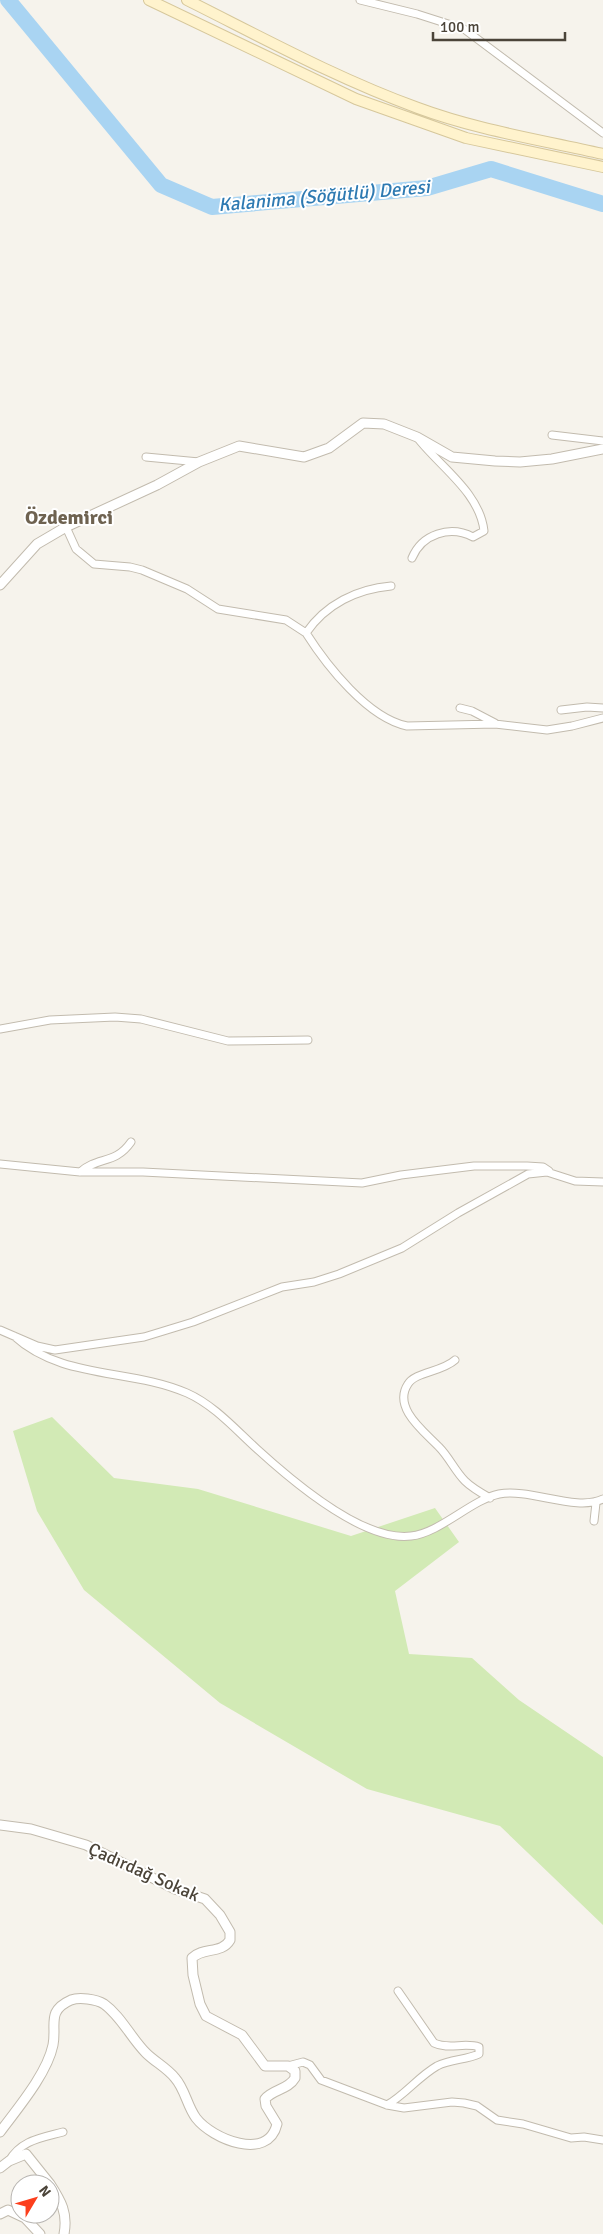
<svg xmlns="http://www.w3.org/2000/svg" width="603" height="2234" viewBox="0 0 603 2234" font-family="Signika,sans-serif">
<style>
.green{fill:#d2eab5}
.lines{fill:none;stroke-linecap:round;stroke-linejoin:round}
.river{stroke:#a9d4f2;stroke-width:16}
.minor-casing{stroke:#c2bbae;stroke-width:9}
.tertiary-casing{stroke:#c2bbae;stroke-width:11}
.secondary-casing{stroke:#d6c79b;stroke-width:12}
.minor{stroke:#fff;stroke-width:7}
.tertiary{stroke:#fff;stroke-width:9}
.secondary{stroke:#fff3cd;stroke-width:10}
.labels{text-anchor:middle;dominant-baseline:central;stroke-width:4;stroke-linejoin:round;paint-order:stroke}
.street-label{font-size:18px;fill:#4b4439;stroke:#fff}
.water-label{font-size:19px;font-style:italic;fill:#2e7ab2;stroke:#fff}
.quarter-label{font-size:20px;font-weight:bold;fill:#6e6250;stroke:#fff}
</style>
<rect width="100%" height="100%" fill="#f6f3ec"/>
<path class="green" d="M52,1417l62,61 84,11 153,47 84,-28 24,34 -64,49 14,63 63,4 47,42 84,57v168l-103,-99 -133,-37 -147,-86 -136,-113 -47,-79 -24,-80z"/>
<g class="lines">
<path class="river" d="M8,0l153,185 51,22 215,-19 64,-19 112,35"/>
<g class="minor-casing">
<path id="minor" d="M360,0l57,14 47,15 139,104
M552,435l51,6
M146,457l53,5
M66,527l10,22 18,15 36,3 12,3 45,19 31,20 68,11 20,13c21,33 62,85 101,93l88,-2 52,6 25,-4 31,-8
M412,558c10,-24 38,-33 61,-21l11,-6c-4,-37 -41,-62 -64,-90
M306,633c20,-29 51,-44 85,-47
M460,708l12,3 23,12
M561,710l26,-3 16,1
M0,1029l50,-9 65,-3 26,2 87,22 80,-1
M0,1164l80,8h63l219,11 39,-8 73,-9h53l16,1 6,4
M80,1172c18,-16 35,-7 51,-30
M0,1330l37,16 18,4 89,-13 49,-15 89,-35 32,-5 25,-8 63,-26 56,-35 70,-39 19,-2 28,9 28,1
M14,1336c48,44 116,32 173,57 27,12 48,36 70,56 34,31 106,93 154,87 29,-3 60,-36 88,-42 31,-6 77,18 104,5
M455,1360c-13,12 -40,12 -47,24 -16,24 17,48 31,63 10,10 16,24 26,34 7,7 16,12 25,17
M594,1521l2,-18
M288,2066l15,-4 7,3 11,15 66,25 17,3 48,-6 12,1 13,3 20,14 26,4 48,14 13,-1 19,3
M387,2105c19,-11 31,-28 50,-39 14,-7 29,-6 42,-12v-7c-14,-5 -31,3 -45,-4l-36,-52
M9,2161c12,-21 32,-23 54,-29"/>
</g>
<g class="tertiary-casing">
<path id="tertiary" d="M0,585l37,-41 29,-17 91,-42 42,-23 40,-16 65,11 25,-9 34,-25 21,1 33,13 35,20 43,4 25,1 32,-3 51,-10
M0,1825l31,4 55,16 89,44 30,10 15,16 10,17v8c-8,14 -27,7 -38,18l1,17 7,29 6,12 36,19 23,31h23l7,5v7c-7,12 -22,11 -30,21l1,7 11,18c-9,38 -65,15 -81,-6 -9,-12 -11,-29 -21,-40 -8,-10 -20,-16 -29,-25 -15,-15 -25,-37 -42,-49 -8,-5 -25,-7 -33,-4 -25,11 -14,25 -18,45 -6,29 -36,64 -53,87
M0,2168l9,-7 17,-7 24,30
M50,2184c11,17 18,29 14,50
M0,2214l8,-4 17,8 15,16"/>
</g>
<g class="secondary-casing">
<path id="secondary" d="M149,0l207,99 110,39 137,29
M187,0c76,38 151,79 231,108 59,22 124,32 185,46"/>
</g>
<use href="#minor" class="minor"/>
<use href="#tertiary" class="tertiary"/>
<use href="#secondary" class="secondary"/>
</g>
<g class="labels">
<g class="street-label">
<text transform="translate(144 1872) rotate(24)">Çadırdağ Sokak</text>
</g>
<g class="water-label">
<text transform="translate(324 196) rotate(-5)">Kalanima (Söğütlü) Deresi</text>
</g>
<g class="quarter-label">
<text x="69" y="517">Özdemirci</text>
</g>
</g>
<g transform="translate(35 2199) rotate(52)"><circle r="24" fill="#ffffff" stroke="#b7b4b0"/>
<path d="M0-4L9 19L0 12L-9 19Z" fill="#fc3f1d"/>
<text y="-8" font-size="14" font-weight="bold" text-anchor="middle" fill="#4b4439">N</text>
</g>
<path d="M433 32v8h132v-8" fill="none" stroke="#4b4439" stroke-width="2.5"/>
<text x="440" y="32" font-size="15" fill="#4b4439" stroke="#ffffff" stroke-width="4" paint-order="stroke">100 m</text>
</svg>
